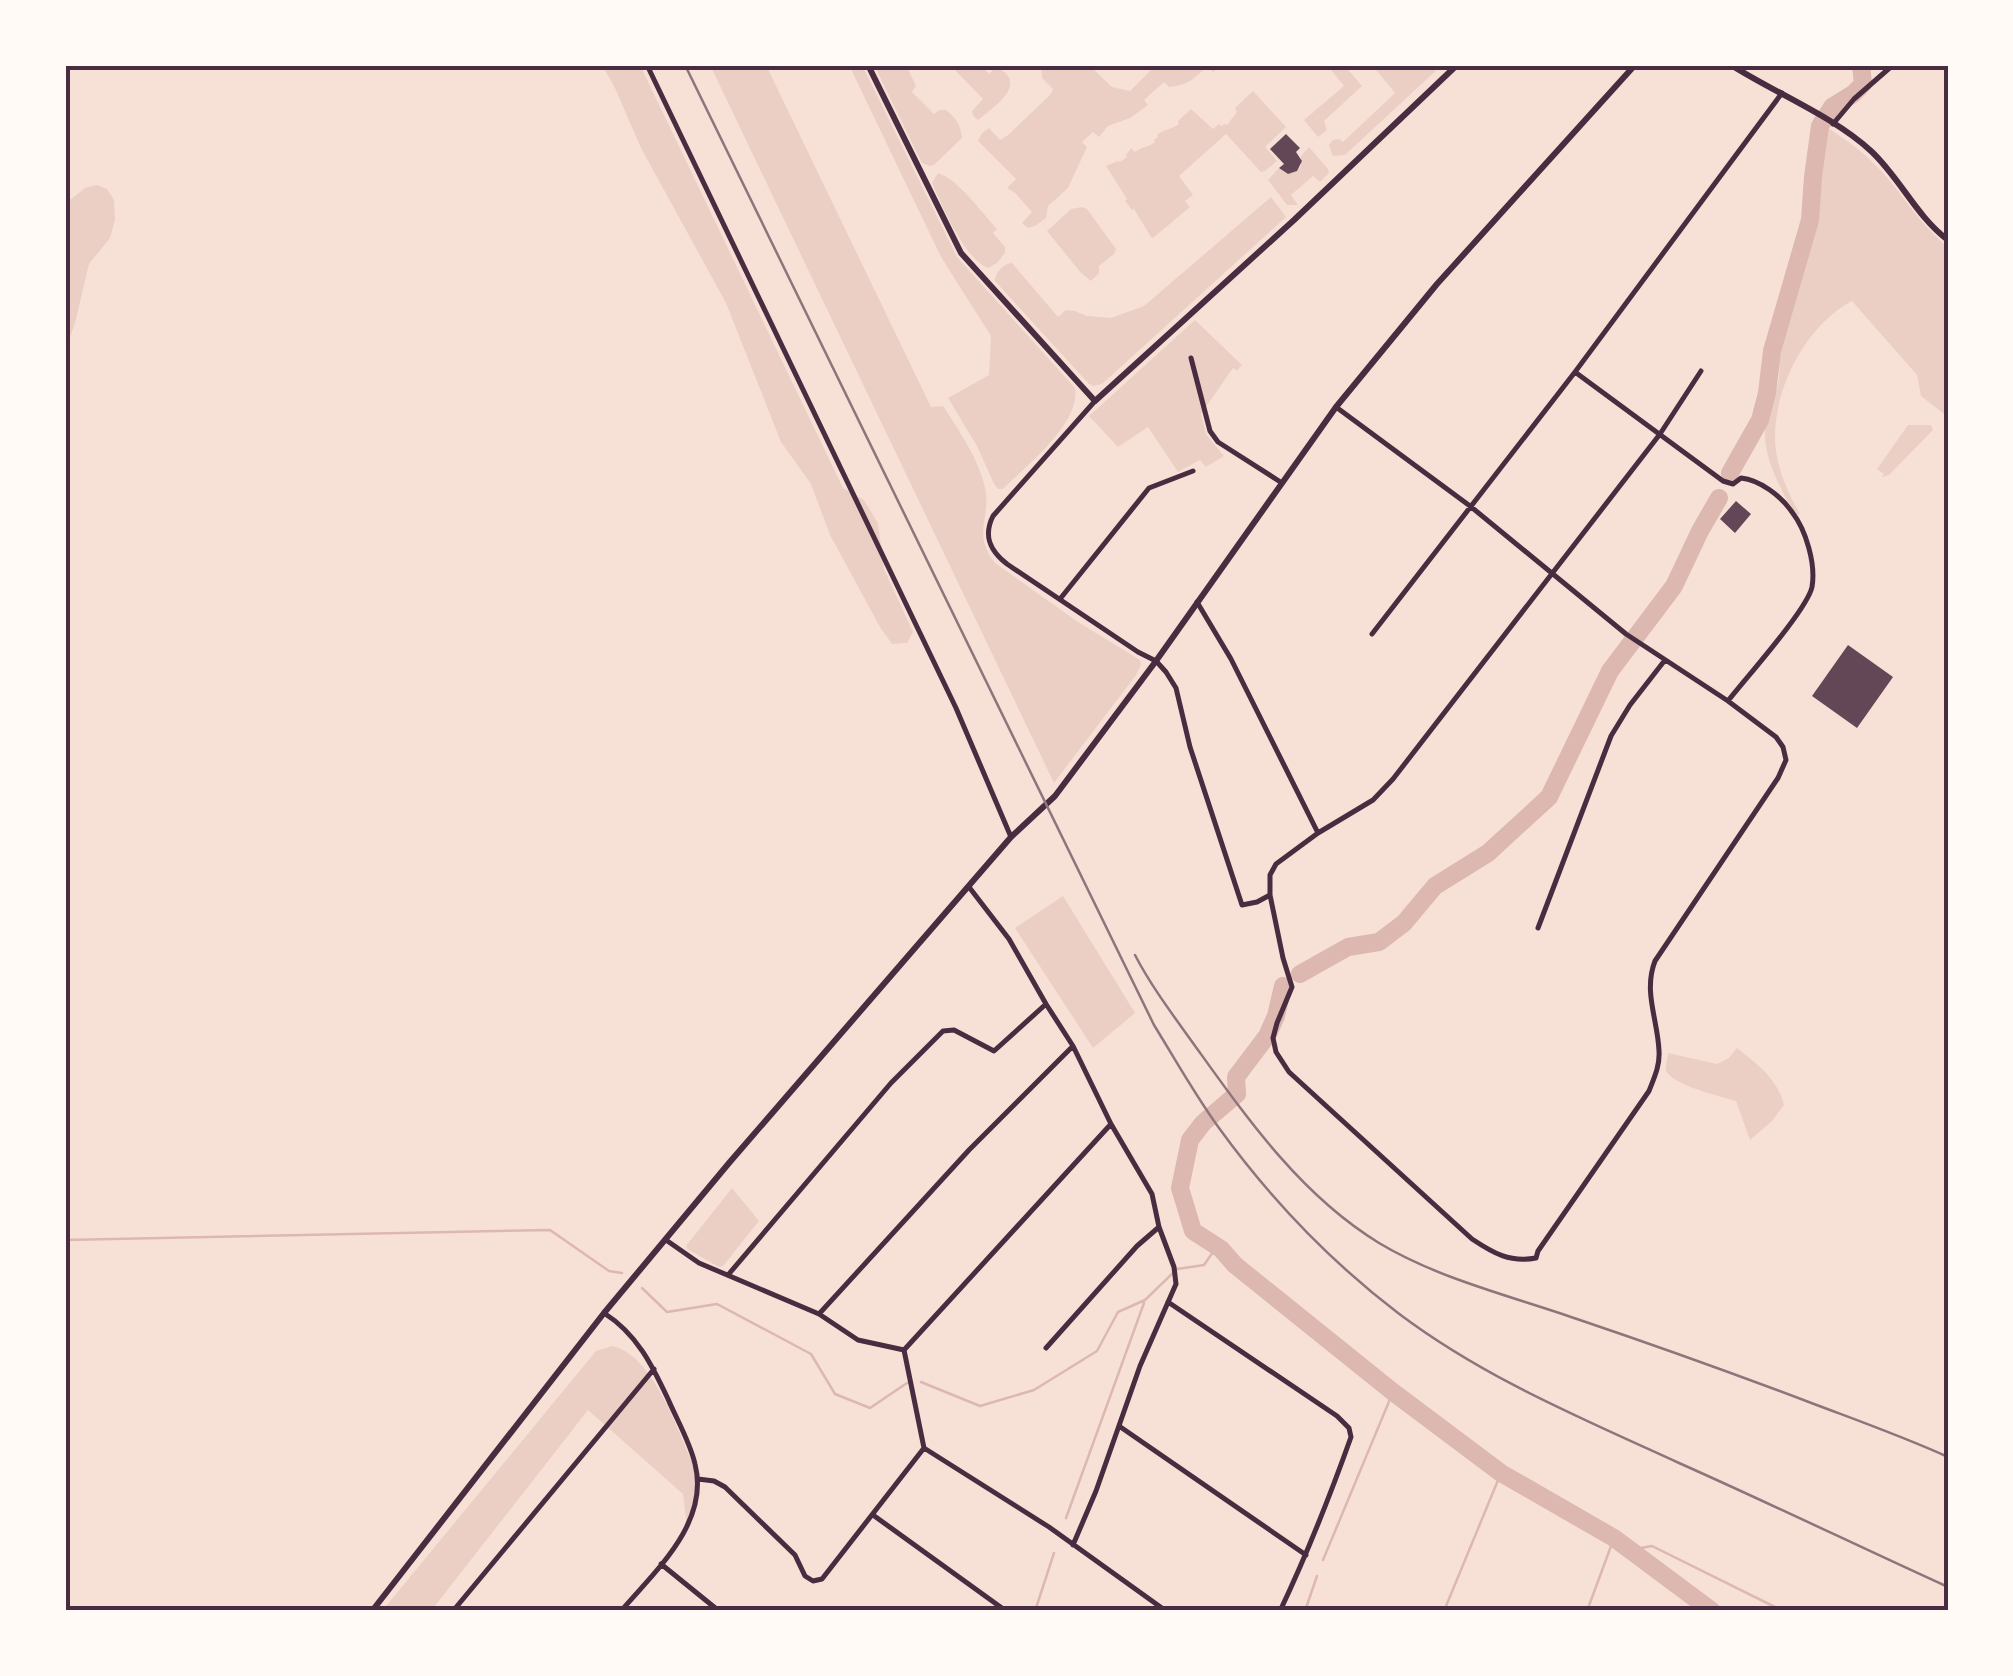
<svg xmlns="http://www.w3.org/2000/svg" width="2013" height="1676" viewBox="0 0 2013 1676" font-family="Merriweather,serif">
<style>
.green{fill:#ebcfc5}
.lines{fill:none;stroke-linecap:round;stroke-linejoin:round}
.stream{stroke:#dcb8b0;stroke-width:2.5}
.river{stroke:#dcb8b0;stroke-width:18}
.building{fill:#644757}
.minor{stroke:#4a2c40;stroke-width:5}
.secondary{stroke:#4a2c40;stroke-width:6}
.rail{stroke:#8f747c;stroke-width:2.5}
.neatline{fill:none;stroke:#4a2c40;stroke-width:4}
</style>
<rect width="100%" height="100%" fill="#f7e1d7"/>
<path class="green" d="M602,65h38l203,423 21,12 14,23 6,46 29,63 -6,11 -15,1 -12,-17 -50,-92 -19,-51 -30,-42 -55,-139 -85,-155 -26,-60z
M710,65h56l165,342 12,-1c16,24 39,58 43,87 3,30 -13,41 9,70l83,59 62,38 1,5 -5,10 -82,108z
M849,65h13l95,192 118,131c6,35 -49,78 -72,101h-5l-4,-5 -17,-38 -29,-48 41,-23 2,-39 -50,-79z
M874,65h32l10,21 -4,6 22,22 5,-4h7c9,7 15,15 16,28l-28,27 -4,1 -8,-3z
M950,65h31l8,9 7,-7c34,16 -1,39 -18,53l-5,-4 -1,-5 11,-12z
M1041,65h48l23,22 18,4 26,-26h67l-10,7 -5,-6c-15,13 -19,19 -39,21l-5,-5 -20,18 4,5 -18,13 -22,8 -9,11 -6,-5 -11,10 5,5 -19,41 -20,18 -2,12 -11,8 -7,2 -6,-5 10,-11 -17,-19 -8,-5 9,-9 -38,-38 4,-8 7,-5 11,12 8,-5 43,-41 2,-5 -11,-11z
M1327,65h17l18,21 -38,35 3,9 -9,7 -14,-17 40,-34z
M1372,65h70l-97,90 -12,1 -4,-11 4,-5 6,-1 4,3 52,-49z
M1253,91l33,36 -21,20 12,14 -12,10 -4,1 -35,-38 -47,42 14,19 -8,6 5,6 -37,31 -2,-1 -17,-28 -2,1 -7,-9 2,-2 -21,-33 12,-5 2,1 7,-5 -1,-2 5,-7 4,4c8,-6 12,-4 20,-10l-1,-2 4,-3 -1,-2c9,-7 14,-5 22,-11l-1,-3 13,-12 22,20 6,-5 2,2 4,-2 2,1 10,-13 -2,-4z
M1821,124c24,14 45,30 63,50 22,25 37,52 64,73v170l-27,-21 -4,-21 -65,-74c-47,25 -78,87 -77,139 1,26 12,51 25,74l-5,1c-14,-26 -35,-61 -29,-92 3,-13 9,-25 12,-39 3,-16 0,-32 2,-48l-2,-2 32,-114 3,-43z
M1309,147l19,22 1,4 -9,9 -7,-6 -22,19 7,10h-11l-19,-25 11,-12 8,6 8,-2 6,-6v-10z
M938,173c20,6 44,40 59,56l-4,4 12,14v6l-8,10 -9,5c-23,-8 -46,-63 -56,-85z
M97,185l10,4 7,11 1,20 -5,18 -21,26 -14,59 -10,29v-148l20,-16z
M1271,197l15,20 -184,167 -9,2 -4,-2 -94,-103c0,-8 9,-18 17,-18l46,54 8,-7 9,1 12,5 24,2 33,-12z
M1082,207l5,2 29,40 -2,5 -15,12v7l-8,8 -10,-8 -34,-42 24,-22z
M1195,320l47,45 -5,6 -4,-3 -32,46 5,20 18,22 -18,11 -6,-7 -22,12 -30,-45 -30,20 -29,-31z
M1908,425h23l2,5 -44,45 -7,2 2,-3 -7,-5z
M1063,896l72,117 -42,35 -78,-120z
M1737,1048c21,17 40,30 47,57l-12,16 -22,19 -14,-39c-14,-4 -67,-17 -70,-31 -1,-5 2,-11 2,-17l49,11 12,-6z
M732,1188l27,33 -36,45 -4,1 -32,-18 -1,-3z
M612,1346c40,8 65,82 80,116 6,22 8,47 -5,66l-4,-34 -95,-84 -157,201h-49l214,-260z"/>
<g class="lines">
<path class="stream" d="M65,1240l485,-10 59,41 13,2
M642,1288l25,24 50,-8 94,50 24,40 35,14 37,-25
M921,1382l59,24 54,-16 63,-39 21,-39 27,-12 32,-31 27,-4 9,-13 8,-3
M1066,1518l78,-215
M1630,1550l22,-4 131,65
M1323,1560l70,-168
M1035,1611l19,-58
M1305,1611l12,-35
M1444,1611l57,-138
M1587,1611l27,-73
M1693,1611l4,-12"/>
<path class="river" d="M1730,473l30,-53 7,-27 5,-42 38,-131 3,-43 7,-51 12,-19 21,-13 10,-10 -2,-19
M1300,974l48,-27 31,-5 25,-19 31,-37 53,-33 61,-56 61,-126 64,-85 26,-55 19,-33
M1283,986l-7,30 -9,20 -31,41 1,17 -34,29 -13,17 -10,48 13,43 28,18 14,16 158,127 108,81 113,65 98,73"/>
</g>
<path class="building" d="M1286,134l14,14 -4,4 6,9 -5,10 -9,3 -9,-6 5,-4 -14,-15z
M1736,501l15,13 -16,19 -15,-14z
M1848,645l45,32 -36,51 -45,-32z"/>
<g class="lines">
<path class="minor" d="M647,65l309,643 55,129
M1833,124l21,-25 39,-34
M1191,358l19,73 8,11 64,41
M1575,372l148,109 10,3 8,-6c19,2 40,18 51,34 14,18 24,52 20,75 -5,23 -67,92 -84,114
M1095,401l-102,115c-10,20 -3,35 14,48l131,88 18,9 10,11 10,16 14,59 52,158 15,-3 13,-7
M1336,407l134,99 156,128 102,67 48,36 7,10 3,13 -8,18 -123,183c-12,31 3,59 4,90 1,15 -5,27 -10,40l-111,160 -2,7c-26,5 -43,-5 -64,-19l-183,-167 -13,-20 -3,-14 4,-15 15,-36 -9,-29 -13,-63v-20l6,-11 42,-31 55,-33 20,-21 267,-345 41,-63
M1060,599l89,-111 44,-17
M1197,602l34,57 87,174
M1372,634l203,-262 207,-279
M969,887l40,52 37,65 27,42 38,78
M1538,928l73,-192 19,-31 35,-45
M666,1240l33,23 120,51 150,-164 104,-104
M728,1275l163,-192 52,-52 11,-1 40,21 52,-47
M1168,1302l169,114 12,12 2,9c-21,59 -44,117 -71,174
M604,1313c33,21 48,52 64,86 9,21 22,43 27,65 15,59 -40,107 -74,147
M819,1314l39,26 46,10
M1046,1348l91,-102 22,-19
M904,1350l207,-226 41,70 7,33 15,40 2,17 -36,82 -44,125 -23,54
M1119,1426l187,129
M924,1448l125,79 117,84
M698,1479l16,2 11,6 70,68 10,21 8,5 9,-2 102,-131 -20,-98
M873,1515l133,96
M661,1564l58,47
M453,1611l201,-242"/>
<path class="secondary" d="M868,65l93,188 134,148 199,-181 163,-155
M1731,65c44,28 102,51 140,86 29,27 45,65 77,89
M372,1611l232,-298 125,-150 282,-326 44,-41 101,-135 180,-254 101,-123 198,-219"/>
<path class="rail" d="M685,65l469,960c21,34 41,70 65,103 50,69 111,133 179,185 86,65 183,105 281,150 90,40 179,83 269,124
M1135,955c17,33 41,64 63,95 51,71 104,146 181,193 60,36 132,53 198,76 80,27 158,55 237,85 45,17 90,33 134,53"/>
</g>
<rect width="2013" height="1676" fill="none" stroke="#fffaf5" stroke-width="135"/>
<rect x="68" y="68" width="1878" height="1540" class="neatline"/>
</svg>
